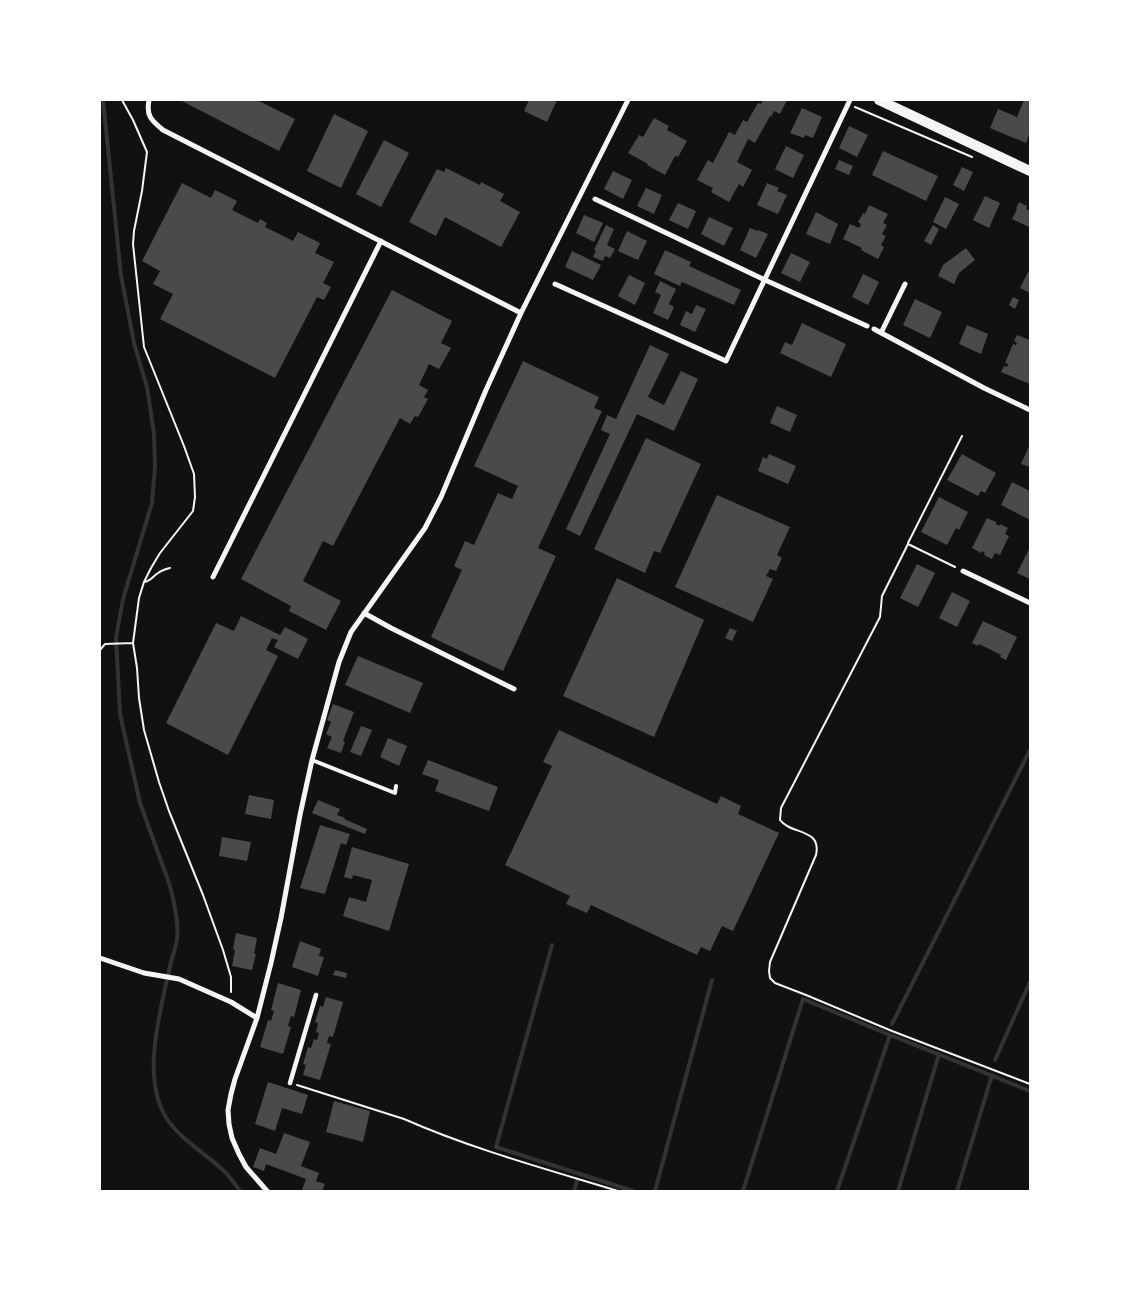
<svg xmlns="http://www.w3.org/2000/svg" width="1130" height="1291" viewBox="0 0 1130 1291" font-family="Karla,sans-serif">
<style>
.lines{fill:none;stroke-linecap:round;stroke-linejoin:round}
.stream{stroke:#333;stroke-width:4}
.building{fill:#4a4a4a}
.path{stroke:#f5f5f5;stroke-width:2}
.service{stroke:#f5f5f5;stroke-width:4}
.pedestrian{stroke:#f5f5f5;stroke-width:4.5}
.minor{stroke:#f5f5f5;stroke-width:5}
.secondary{stroke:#f5f5f5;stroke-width:10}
</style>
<rect width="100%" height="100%" fill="#111"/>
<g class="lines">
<path class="stream" d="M103,100l18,175 13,68 13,44 7,47 1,33 -3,36 -29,96 -7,39 4,76 20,89 29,80c5,18 10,38 8,56 -1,9 -5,18 -7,27 -9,43 -30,112 -3,153 14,21 41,36 59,54 5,6 10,12 14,18
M552,945l-56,202 137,44
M892,1024l138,-274
M995,1060l35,-78
M574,1191l3,-10
M655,1191l57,-211
M743,1191l60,-192 87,36
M837,1191l53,-156 140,56
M898,1191l41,-137
M957,1191l35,-116"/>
</g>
<path class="building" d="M180,100h77l38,19 -16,32z
M529,100h28l-10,22 -23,-11z
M763,100h24l-7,14 -6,-3 -3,6 -1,-1 -15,27 -7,-4 -11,23 15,8 -9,17 -4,-3 -10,18 -18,-10 2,-4 -16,-8 11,-20 5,3 16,-31 6,3 8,-15 4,2 11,-19 3,1z
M1024,100h6v32l-4,11 -36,-15 8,-19 19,8z
M802,108l20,9 -9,21 -8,-3 -1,3 -14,-5z
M334,114l34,17 -27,57 -34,-17z
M654,118l15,8 -2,4 20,11 -9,16 -3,-1 -10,19 -18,-10 1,-1 -20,-11 11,-18 4,2z
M849,126l19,9 -11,22 -18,-9z
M384,140l25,13 -28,54 -25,-13z
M786,146l18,9 -11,23 -18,-9z
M883,151l55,25 -12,25 -54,-26z
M839,160l14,6 -4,9 -14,-6z
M962,167l11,5 -9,19 -11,-6z
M446,168l34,17 1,-3 23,12 -4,7 20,11 -19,35 -56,-30 -9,19 -27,-14 28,-53 7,3z
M613,171l19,9 -9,19 -19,-10z
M182,183l29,15 4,-8 22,11 -5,9 26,13 2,-4 7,4 -2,4 28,14 5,-9 22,11 -5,10 19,9 -11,21 8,4 -7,13 -7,-3 -42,81 -115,-59 13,-25 -20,-10 7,-13 -18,-10z
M767,183l12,5 -2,3 10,4 -9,19 -21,-9z
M646,188l16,7 -8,19 -17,-8z
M985,196l15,7 -11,25 -16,-8z
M945,197l14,7 -13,25 -13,-7z
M1019,202l8,4 -1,3 4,2 -1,16 -17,-8 5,-10 -1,-1z
M678,203l18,8 -8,18 -19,-9z
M869,205l19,9 -5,9 4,2 -5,9 4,2 -5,9 3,2 -6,12 -17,-9 1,-2 -19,-9 7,-15 9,4 2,-4 -3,-2 5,-9 2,1z
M816,212l22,12 -8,20 -24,-10z
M584,215l19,8 -9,19 -18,-9z
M709,217l24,11 -9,18 -23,-12z
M606,225l8,4 -7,16 8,4 -5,9 -5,-2 -2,5 -10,-4 3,-6 -2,-1z
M933,225l6,4 -8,16 -7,-4z
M750,228l7,3 1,-1 10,4 -12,24 -16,-8z
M627,231l20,10 -9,19 -20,-9z
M966,248l9,12 -16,13 -5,11 -16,-8 5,-11z
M665,250l26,12 -2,4 52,24 -7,15 -52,-23 -2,4 -26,-12z
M572,251l29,14 -8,15 -28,-13z
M791,253l19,9 -10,20 -19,-9z
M1028,272l2,1v20l-10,-5z
M863,274l16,8 -11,23 -16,-8z
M629,275l16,8 -10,22 -17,-9z
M660,281l16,8 -7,15 5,3 -6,13 -15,-7 8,-18 -6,-3z
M392,290l60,31 -11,22 10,5 -12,21 -10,-5 -10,21 9,5 -4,7 4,2 -10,18 -3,-1 -5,8 -10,-6 -67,128 -10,-5 -20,40 38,20 -15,29 -37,-19 2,-5 -50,-27z
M1013,297l6,3 -4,9 -6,-4z
M915,299l27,13 -12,26 -27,-13z
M696,305l10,4 -11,23 -15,-7 6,-14 6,3z
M802,323l44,21 -15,33 -51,-24 5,-11 7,3z
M967,325l21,9 -7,20 -22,-10z
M1017,335l13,5v44l-29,-12 3,-6 3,1 1,-3 -3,-1 8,-19 3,1 1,-2 -3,-2z
M650,345l19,9 -21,43 16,8 17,-34 17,8 -24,52 -37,-17 -57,122 -14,-7 44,-95 -9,-4 6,-15 9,4z
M523,361l76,36 -5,11 8,3 -64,137 18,8 -53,115 -72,-34 31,-67 -8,-4 11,-25 9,4 24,-52 14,6 6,-13 -44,-20z
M777,406l20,9 -7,17 -20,-9z
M646,438l55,26 -41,89 -6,-2 -9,22 -51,-24z
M1030,444v23l-9,-3z
M769,454l27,12 -8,18 -30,-13 5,-14 4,2z
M962,454l34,19 -11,20 -4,-2 -3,5 -31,-16z
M1012,482l18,9v29l-29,-15z
M717,495l73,32 -13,28 5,3 -6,13 -6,-2 -4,7 7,3 -20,43 -78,-35z
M939,497l29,15 -9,18 -3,-2 -9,17 -26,-13z
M987,518l9,4v2l3,2 1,-2 8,4 -3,6 4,2 -9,19 -5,-2 -3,6 -8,-4 1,-2 -3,-2 -1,2 -9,-5z
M1030,547v32l-13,-6z
M917,564l18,9 -17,34 -18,-9z
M617,578l87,42 -50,117 -91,-41z
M952,592l18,9 -13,26 -18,-9z
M241,616l39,19 5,-8 23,12 -10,20 -24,-12 4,-7 -6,-2 -6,12 12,6 -50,99 -62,-32 50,-100 18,8z
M983,621l34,16 -11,23 -6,-3 1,-2 -22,-11 -1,2 -6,-3z
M730,628l7,3 -5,10 -7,-3z
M358,656l65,27 -13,30 -65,-28z
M333,704l21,8 -11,29 2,1 -4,11 -14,-5 5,-11 -6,-3 5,-12 -4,-2z
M361,726l11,4 -11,26 -11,-4z
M559,730l158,74 4,-8 20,10 -3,8 41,19 -46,98 -11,-5 -12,25 -9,-4 -4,8 -106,-50 -4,8 -21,-9 4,-8 -65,-31 47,-99 -9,-4z
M388,738l19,8 -8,20 -19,-9z
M428,760l70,27 -9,24 -54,-20 4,-11 -17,-6z
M249,795l25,5 -3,19 -26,-5z
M318,800l22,9 -3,6 8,3 -1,1 23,10 -2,5 -53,-21z
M320,825l30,9 -4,11 -5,-2 -16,51 -25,-6z
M222,837l29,5 -4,19 -28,-5z
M352,847l57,17 -20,67 -46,-15 6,-19 17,5 6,-22 -19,-5 -1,4 -8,-2z
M236,933l21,5 -3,16h2l-4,16 -20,-4 3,-16 -2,-1z
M300,941l21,8 -2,7 5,1 -6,19 -26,-9z
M335,970l12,3 -1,5 -13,-3z
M278,983l23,7 -7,27 -3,-1 -3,10 3,1 -8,27 -23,-7 8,-27 3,1 3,-10 -3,-1z
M326,997l17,5 -10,35 -4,-1 -2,7 4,1 -11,36 -17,-5 3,-10 -3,-1 5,-17 3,1 3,-9 3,1 2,-7 -3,-1 2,-9 -3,-1 5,-16 3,1z
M268,1082l40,13 -6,19 -20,-6 -7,23 -20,-7z
M334,1101l36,10 -7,31 -37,-10z
M284,1133l26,9 -9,24 18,7 -3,8 9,3 -3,7 -20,-1 4,-11 -40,-15 -2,7 -11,-4 7,-19 16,6z"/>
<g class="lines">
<path class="path" d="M122,100l11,20 14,32 -5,39 -8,40 -1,13 11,103 40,99 10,28 1,23 -2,14 -33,42 -9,15 -7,14 -5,16 -6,45 4,25 2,30 5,32 15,52 10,29 34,84 20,55 8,27v15
M855,107l117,50
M908,543l54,-107
M955,567l-47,-23 -26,52 -2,21 -99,191 -1,12c11,15 42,8 36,35l-46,107 -1,9 1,7 5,5 31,12 86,36 138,53
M144,582c7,-1 9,-6 14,-9 4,-3 8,-4 12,-5
M100,650l5,-6 28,-1
M297,1085l107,34c68,30 142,50 214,72"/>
<path class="service" d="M312,760l83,33 1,-7"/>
<path class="pedestrian" d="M290,1083l26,-88"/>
<path class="minor" d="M149,100c-3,16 2,20 14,30l358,183
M595,199l170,81 102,46
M555,284l171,77 124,-261
M874,329l110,59 46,22
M881,333l24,-49
M963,571l67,32
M213,577l168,-336
M364,613l27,15 123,61
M100,958l44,15 35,6 52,23 26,16
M267,1191l-21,-24 -7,-13 -7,-16 -3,-14 -1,-14 3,-16 4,-15 22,-61 14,-55 10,-45 19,-103 12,-55 27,-98 12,-30 74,-104 16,-31 45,-107 35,-77 107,-213"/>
<path class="secondary" d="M879,100l151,71"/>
</g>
<rect width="1130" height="1291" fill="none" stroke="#ffffff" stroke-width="202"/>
</svg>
